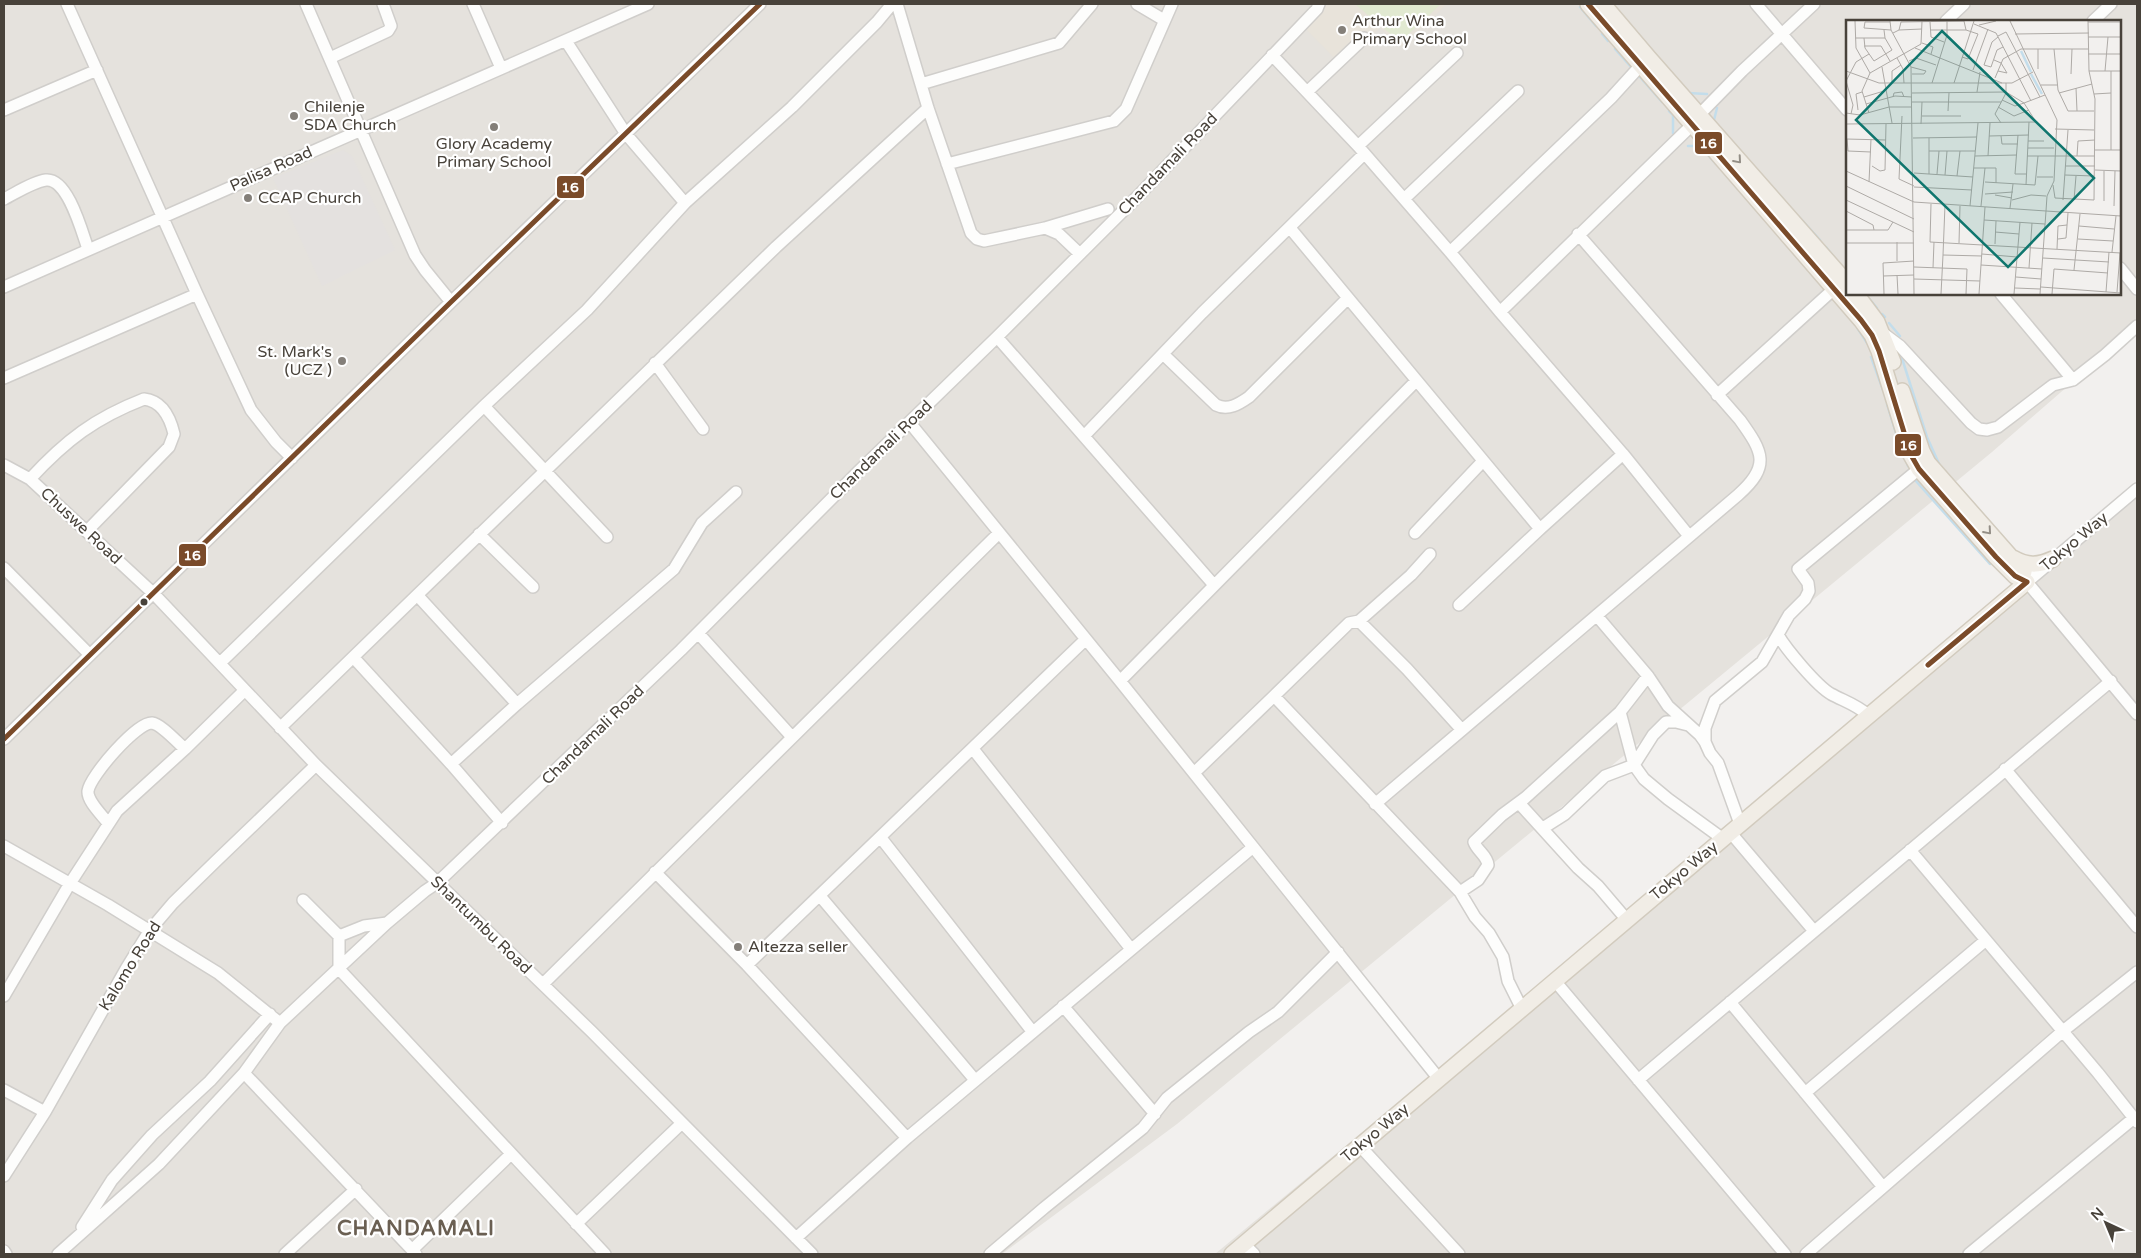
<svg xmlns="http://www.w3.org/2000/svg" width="2141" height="1258" viewBox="0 0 2141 1258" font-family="'Varela Round',sans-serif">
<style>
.residential{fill:#e5e2dd;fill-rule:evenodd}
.education{fill:#e8e3da}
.green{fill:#e1e9d1}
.parking{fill:#e4e1df}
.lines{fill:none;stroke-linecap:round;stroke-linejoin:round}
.stream{stroke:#c3ddeb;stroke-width:2.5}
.minor-casing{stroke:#d0cecb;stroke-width:14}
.major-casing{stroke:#d2cbbe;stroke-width:18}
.minor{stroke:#fdfdfc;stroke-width:11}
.major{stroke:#f1ede6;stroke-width:15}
.bus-1-casing{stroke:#fff;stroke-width:9}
.bus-1{stroke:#7a4b2a;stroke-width:5}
.oneway{stroke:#948f87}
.poi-dot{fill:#847f79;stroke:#fff;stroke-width:2}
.bus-dot{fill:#48423a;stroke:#fff;stroke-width:2}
.labels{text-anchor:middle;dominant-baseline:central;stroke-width:4.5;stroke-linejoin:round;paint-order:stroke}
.poi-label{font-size:16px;fill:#48423a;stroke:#fff;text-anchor:start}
.street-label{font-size:16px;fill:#48423a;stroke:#fff}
.district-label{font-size:21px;font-weight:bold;letter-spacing:1px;fill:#6a5f52;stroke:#fff}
.inset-river{fill:none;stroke:#c3ddeb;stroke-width:2.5}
.inset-road{fill:none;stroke:#aeaaa6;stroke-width:1}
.view{fill:#0f766e;fill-opacity:0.15;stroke:#0f766e;stroke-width:2.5}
.inset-edge{fill:none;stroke:#48423a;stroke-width:2.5}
.line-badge{stroke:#fff;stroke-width:2}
.badge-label{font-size:14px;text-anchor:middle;font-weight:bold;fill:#fff}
</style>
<rect width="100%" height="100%" fill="#f2f0ee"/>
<path class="residential" d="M4,4h2133v322l-145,126 -815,672 -175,130h-998zM1847,21h273v273h-273z
M2137,491v763h-922z"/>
<path class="education" d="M1326,4h121l-46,43 -21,-19 -10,9 -6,-5 -28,28 -31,-32z"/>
<path class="green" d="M1355,4h86l-41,38z"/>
<path class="parking" d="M343,150l9,6 43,94 -73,36 -49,-108z"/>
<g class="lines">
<path class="stream" d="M1580,7l16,19
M1602,34l6,7
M1615,49l16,18
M1640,77l22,25
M1688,93l19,1
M1669,111l4,4v18
M1714,120l3,-12
M1688,146h12l16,18
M1774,189l9,10
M1799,217l21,23
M1826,247l11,14
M1866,295l11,13
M1882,314l3,3
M1889,323l11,13
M1858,329l9,14
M1900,352l27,85 13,29
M1871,357l12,33
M1887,404l11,36
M1906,460l2,6
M1949,476l54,61
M1915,480l75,84"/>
<g class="minor-casing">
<path id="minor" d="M67,4l130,290 54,116 25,32 16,16
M306,4l109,251 10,15 26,32
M473,4l28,64
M897,4l31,104 43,125 6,6 7,2 61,-13 14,6 21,20
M1137,4l27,16
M1756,4l91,106
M1946,21l18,-17
M2093,21l18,-17
M566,41l60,93 59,69
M1272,55l86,91 92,106 50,60 123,142 66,82
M330,58l58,-27 3,-5 -8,-22
M921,84l138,-41 33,-39
M1307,92l57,-54
M4,110l93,-40
M1358,146l99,-93
M947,164l167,-43 12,-12 46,-105
M4,199c12,-6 28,-17 42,-19 22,-2 36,52 42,69
M1404,199l114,-108
M1045,228l63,-19
M1290,228l250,301 83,-75
M1450,252l161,-154 30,-33
M2120,268l17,21
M4,287l644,-283
M2001,294l72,86
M1500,312l192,-187 7,-10 43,-44 72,-67
M1881,335l3,-1 16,12 71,77 8,6 8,1 11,-3 55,-42 20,-5 32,-25 32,-29
M997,337l217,248
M1163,354l53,51c12,6 23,-1 33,-8l99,-99
M655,363l48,66
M4,378l193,-84
M1717,395l118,-107
M484,406l123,131
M910,423l210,258 319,398
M1084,436l118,-123 162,-159
M4,465l26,14 124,115 162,171 276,267 220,222
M30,479c36,-39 65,-61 114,-80 18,2 26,18 30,35l-5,13 -82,84
M2137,489l-110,93 110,132
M1415,533l68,-72
M479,534l54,53
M4,568l86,87
M418,596l99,108
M1459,605l81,-76
M1597,616l51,60 20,30 32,29 5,7 5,11 8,10 22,61
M1359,621l52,-46 19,-21
M698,633l94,104
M1778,635c8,14 39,51 53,59 13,7 26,11 37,21
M354,658l97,106 51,59
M220,663l264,-257 103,-96 98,-107 107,-96 85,-85 15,-18
M1120,681l296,-300
M1274,696l75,-73 10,-2 48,48 55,61
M1620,712l14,53 10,14 24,20 55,40
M280,728l496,-481 152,-139
M4,739l447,-437 309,-298
M1705,742v-14l10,-27 47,-39 27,-47 16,-16 4,-8 -1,-8 -10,-14 121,-100
M973,749l158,200
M451,764l66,-60 157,-135 28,-46 34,-31
M2005,769l132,158
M1194,773l80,-77 186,196 15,25 14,16 14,24 5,24 14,28
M1519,803l59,65 20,18 29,34
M1375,804l363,-309c33,-29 25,-43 2,-75l-162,-186
M108,823c-6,-8 -21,-22 -20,-32 2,-15 49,-69 64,-68 9,1 26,20 33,26
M1543,828l22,-14 40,-38 29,-11 19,-30 13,-13h10l12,3
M1730,832l84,99
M881,838l151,193
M4,846l104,59 110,68 62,50
M1910,850l188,223 39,49
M655,872l92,93 160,173
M1460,892l18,-12 10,-15c-1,-10 -11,-14 -14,-23l28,-27 23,-17 95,-86 28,-36
M820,896l155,184
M303,900l36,36
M339,936v33l266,285
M339,936l25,-10 23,-3
M747,965l339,-326
M1555,981l230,273
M543,984l456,-451
M4,996l65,-111 48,-74 68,-62 60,-59
M1730,1002l153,185
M1063,1006l92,108
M244,1073l172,181
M1638,1080l473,-399
M4,1090l41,22
M1805,1093l181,-153
M1360,1146l99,108
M4,1176l41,-64 81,-143 24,-39 23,-27 42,-41 101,-97
M576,1224l106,-101
M82,1227l30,-47 40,-45 58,-54 60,-67
M796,1238l111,-100 345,-290
M1244,1244l10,10
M412,1250l99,-96
M4,1251l2,3
M58,1254l101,-90 85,-91 36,-50 107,-100 38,-32 12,-8 244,-233 177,-178 139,-135 141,-141 179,-187 2,-5
M285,1254l71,-65
M990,1254l54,-46 99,-80 24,-30 82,-66 29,-20 60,-60
M1806,1254l257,-223 74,-59
M1969,1254l165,-136"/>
</g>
<g class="major-casing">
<path id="major" d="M1588,4l273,316 11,15 7,16 32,104 8,14 77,88 19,19 12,6
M1603,4l46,54 198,225
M1856,294l21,28 16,40
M1902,391l20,60 6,12 96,109
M2013,558c14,8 25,8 40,1
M1232,1254l795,-672"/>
</g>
<use href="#minor" class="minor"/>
<use href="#major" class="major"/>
<g class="bus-1-casing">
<path id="bus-1" d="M1588,4l273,316 11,15 7,16 32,104 8,14 77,88 19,19 12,6
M1928,665l99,-83
M4,739l447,-437 309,-298"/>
</g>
<use href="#bus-1" class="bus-1"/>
</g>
<defs><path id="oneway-chevron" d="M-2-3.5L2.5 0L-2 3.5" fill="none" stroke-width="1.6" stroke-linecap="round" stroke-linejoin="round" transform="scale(1.25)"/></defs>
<g class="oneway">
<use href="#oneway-chevron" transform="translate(1738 160) rotate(49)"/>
<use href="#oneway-chevron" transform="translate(1988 531) rotate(49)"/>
</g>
<g class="poi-dot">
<circle cx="1342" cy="30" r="5"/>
<circle cx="294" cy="116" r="5"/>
<circle cx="494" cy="127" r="5"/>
<circle cx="248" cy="198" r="5"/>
<circle cx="342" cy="361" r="5"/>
<circle cx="738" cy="947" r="5"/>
</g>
<circle class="bus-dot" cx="144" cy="602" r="4.5"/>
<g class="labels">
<g class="poi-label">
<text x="1352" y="21">Arthur Wina<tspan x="1352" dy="18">Primary School</tspan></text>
<text x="304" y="107">Chilenje<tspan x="304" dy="18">SDA Church</tspan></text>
<text x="494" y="144" text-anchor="middle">Glory Academy<tspan x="494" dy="18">Primary School</tspan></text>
<text x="258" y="198">CCAP Church</text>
<text x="332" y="352" text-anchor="end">St. Mark's<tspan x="332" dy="18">(UCZ )</tspan></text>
<text x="748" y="947">Altezza seller</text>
</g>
<g class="street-label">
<text transform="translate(1168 164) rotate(-46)">Chandamali Road</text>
<text transform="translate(271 169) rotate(-24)">Palisa Road</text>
<text transform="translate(881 450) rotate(-44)">Chandamali Road</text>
<text transform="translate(81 526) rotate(43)">Chuswe Road</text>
<text transform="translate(2074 542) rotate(-40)">Tokyo Way</text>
<text transform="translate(593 735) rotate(-44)">Chandamali Road</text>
<text transform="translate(1684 871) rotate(-40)">Tokyo Way</text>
<text transform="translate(481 925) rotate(44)">Shantumbu Road</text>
<text transform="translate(130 966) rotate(-58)">Kalomo Road</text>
<text transform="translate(1375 1133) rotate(-40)">Tokyo Way</text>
</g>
<g class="district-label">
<text x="416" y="1228">CHANDAMALI</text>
</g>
</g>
<g transform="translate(1846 20)">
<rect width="275" height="275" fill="#f2f0ee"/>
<path class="inset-river" d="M175,31l10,21M185,54l11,20"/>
<path class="inset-road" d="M9,1l1,27 14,25M44,1l1,9 20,37 3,227M164,1l47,99 -3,61 -7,15 -1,15M44,2h-25l-1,6 27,2M84,2l1,15 13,5M242,2h33M128,4l22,9 35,68M133,5l17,-4M53,10l2,-8 63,-1 2,9M84,10h36l12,4 -10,25 -6,-2M47,13l6,-3 23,-1M169,14l74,-1M152,16l8,-4 34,65M152,17l-6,5 -8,23 7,2 6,-17 6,-3M242,17h33M9,18h30M18,18l1,10 9,13 18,-11 -7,-12 -1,-8M76,23l11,4 -2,7M18,26h17l9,15M69,28l87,35M192,29v20M208,29l4,41 10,21h26M242,34h33M51,38l6,11 1,14M148,40l7,3 6,10 -9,-2M63,41l7,-3 20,7M36,47l10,56M65,47l15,4 -2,3h-12M127,50l15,-41M0,51l33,12h133l21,-11M243,51h32M259,51l3,-34M265,51v79M225,54l1,-25M149,58l8,-19 18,-10h67M46,63v-12l9,-6M86,63l15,-48v-14M108,63l20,-62M160,63v9l18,11 21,-8M195,65h16M230,68l1,23M131,72l3,-20M66,73l94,-1M213,73l33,-9M248,74l17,-1M18,77l20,-6M47,77l1,-4 8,-1 2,5M156,80l13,6 9,-3M66,82h89M20,84l29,-8 17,1M152,87l16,9 15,-6M12,90l-2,-16 6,-2M102,91l1,-18M0,93l14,2 29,-8h23M23,93l-7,-22 8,-18 51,-29 1,-23M5,94l2,-9 -7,-24 10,-19 13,-8M56,96l-3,63 15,7M76,96h39M155,103l-6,-9 11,-21M0,104l190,-2 -12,-19M75,104l1,-22M209,109l39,1M172,115l-3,39h11M143,116l40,-1M155,116l1,8h16M67,118l64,-1M0,119l40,1M1,119l1,12 23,1M182,121h16M182,128h26M249,130h26M83,131h46M129,136l42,-1M142,136l2,-33M181,136h68M231,136l1,-15 17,-1M26,146l8,5 5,-1 1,-46M220,146h29M128,148h11l-4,38M139,148h11v15M249,150l26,1M0,151l68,31 132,9M68,153l59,4M83,154v-36M91,154l2,-23M99,155l2,-24M219,155l29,1M111,156l3,-25M191,157h16M23,162l2,-43M139,162l50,3 3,-29M180,165l3,-63M207,165l2,13 39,2 1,-101 -6,-28 -1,-50M0,166l68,33M68,167l58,3M139,174l28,-2M149,175l17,3M0,180l68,32M166,180l19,-5 15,1M217,180l5,-70M228,180l2,-24M258,181v-30M85,184l-1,38 191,11M124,186l8,-83M268,186l1,-35M164,188l3,-24M0,191l27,14 1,5M138,200l61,4M233,206l35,3M0,210h42l5,-8M149,212l24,2M212,219l8,-1 2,-25M232,219l35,2M51,222v19M0,223h68M113,223l1,-37M149,224l1,-23M211,229l1,-23 9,-1M266,232l4,-36M136,234l35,3M97,235l2,-50M197,238l66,4M135,245l61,4M68,247l53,2 -1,25M87,248l1,-26M183,248l3,-45M228,250l6,-56M51,255l1,19M37,256l31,-1M170,257l25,2M68,259l66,2M195,267l80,6M169,268l25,1M260,272l3,-40M271,272l3,-39M38,274l-1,-31 31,-2M95,274l2,-39 39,1M133,274l6,-87M168,274l6,-72M194,274l6,-83 75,5M206,274l2,-25 54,4"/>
<path class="view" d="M96,11l152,147 -86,89 -152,-147z"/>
<rect width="275" height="275" class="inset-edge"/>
</g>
<g class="line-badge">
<rect x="1694" y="131" width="29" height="24" rx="5" fill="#7a4b2a"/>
<rect x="556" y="175" width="29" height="24" rx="5" fill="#7a4b2a"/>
<rect x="1894" y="433" width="28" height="24" rx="5" fill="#7a4b2a"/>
<rect x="178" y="543" width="29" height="24" rx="5" fill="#7a4b2a"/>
</g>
<g class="badge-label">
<text x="1708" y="148">16</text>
<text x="570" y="192">16</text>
<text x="1908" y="450">16</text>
<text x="192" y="560">16</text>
</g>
<rect width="2141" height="1258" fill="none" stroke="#48423a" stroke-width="10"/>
<g transform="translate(2106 1223) rotate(316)" stroke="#ffffff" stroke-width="4" paint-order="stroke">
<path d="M0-4L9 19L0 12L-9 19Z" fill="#48423a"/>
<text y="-8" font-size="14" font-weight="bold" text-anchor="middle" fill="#48423a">N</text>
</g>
</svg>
